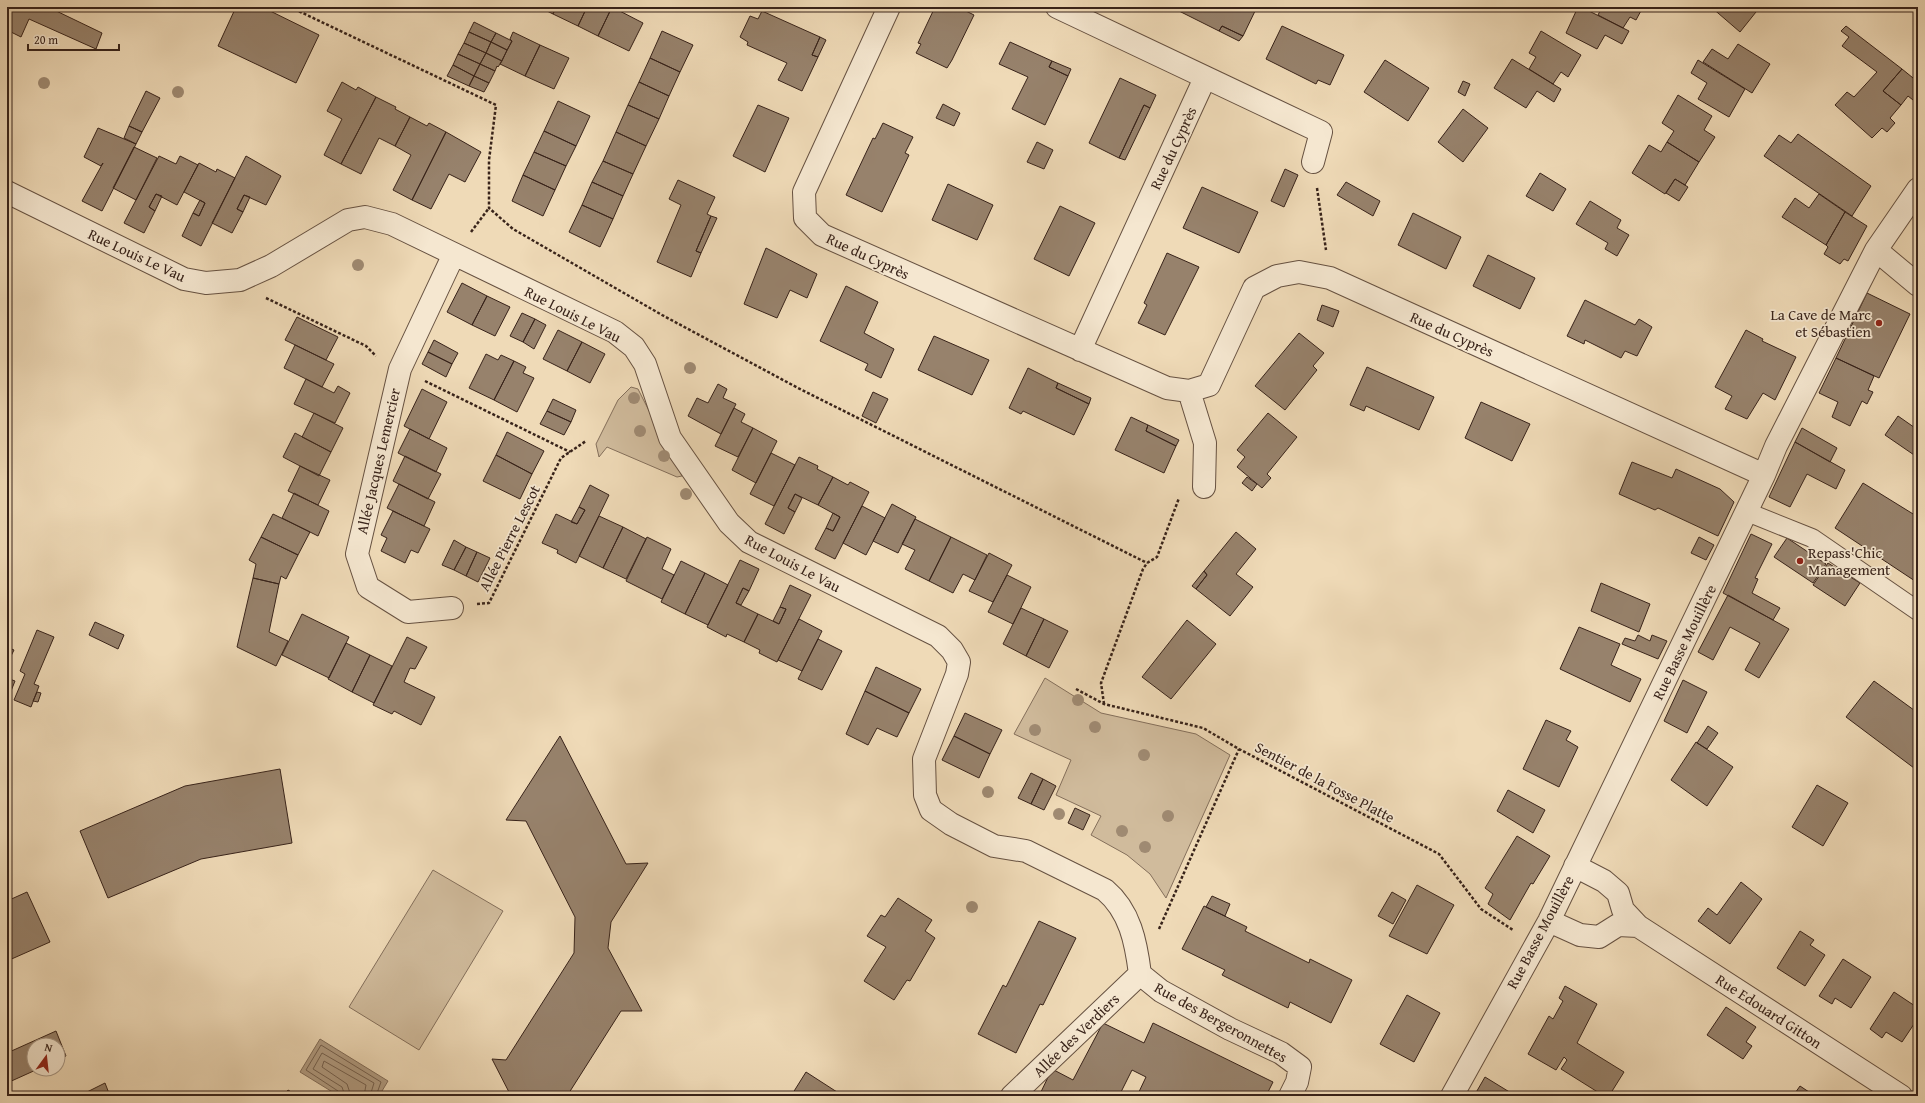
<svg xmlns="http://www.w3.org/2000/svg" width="1925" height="1103" viewBox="0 0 1925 1103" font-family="'Gentium Book Plus',serif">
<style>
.green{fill:#d0bb9c;stroke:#846f5b}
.water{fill:#b19c82;stroke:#816c58}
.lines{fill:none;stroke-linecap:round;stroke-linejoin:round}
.shore{stroke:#74604e;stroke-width:1}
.building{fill:#97826c;stroke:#38231a}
.service-casing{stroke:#665141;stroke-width:20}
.minor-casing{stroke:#665141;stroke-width:24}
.path{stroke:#38231a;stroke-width:2.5;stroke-dasharray:3 2;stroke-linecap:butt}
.service{stroke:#f5e7d0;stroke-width:18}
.minor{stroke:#f5e7d0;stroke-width:22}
.tree{fill:#9f8a72}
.poi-dot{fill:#8f2418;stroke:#f5e7d0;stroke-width:1.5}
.labels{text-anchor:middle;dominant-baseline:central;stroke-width:3.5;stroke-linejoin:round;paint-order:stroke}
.street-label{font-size:15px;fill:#38231a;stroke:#f5e7d0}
.poi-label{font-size:15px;fill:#38231a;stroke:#f5e7d0;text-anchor:end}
</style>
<rect width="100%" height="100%" fill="#efdab7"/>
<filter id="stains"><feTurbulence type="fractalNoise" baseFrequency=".005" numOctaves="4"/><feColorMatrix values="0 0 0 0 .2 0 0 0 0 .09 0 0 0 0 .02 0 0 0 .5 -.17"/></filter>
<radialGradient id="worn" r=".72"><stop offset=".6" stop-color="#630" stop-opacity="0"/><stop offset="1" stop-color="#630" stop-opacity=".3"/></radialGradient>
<path class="green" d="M631,387l7,2 44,87 -5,1 -70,-30 -8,10 -3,-13 22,-44z
M1045,678l56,35 95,21 34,21 -64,143 -16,-24 -23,-19 -36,-20 10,-19 -45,-21 15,-35 -57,-26z
M433,870l70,41 -84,139 -70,-43z"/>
<path class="water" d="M320,1039l68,42 -9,15h-40l-39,-24z"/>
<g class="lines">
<path class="shore" d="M340,1096l-2,-5 -32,-21 15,-25 60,37 -5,14
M345,1096l-3,-9 -29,-18 9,-16 52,30 -4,13
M351,1096l-4,-12 -25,-17 2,-6 42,24 -2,11"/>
</g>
<path class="building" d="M7,7h41l54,26 -6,16 -67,-30 -8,18 -14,-7z
M236,7h26l57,28 -23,48 -78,-37z
M539,7h17l-3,7z
M556,7h31l-9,19 -25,-12z
M587,7h25l-14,29 -20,-10z
M612,7l31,16 -14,28 -31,-15z
M935,7h23l16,8 -22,45 -5,8 -31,-15 5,-9 -3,-1z
M1178,7h73l5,2 -13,27 -21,-10 -3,5 -42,-21z
M1578,7h3l48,24 -7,13 -17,-9 -8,14 -31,-16z
M1602,7h41l-7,13 -6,-3 -7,11 -25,-13z
M1711,7h49l-20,25z
M762,11l58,26 -8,18 6,2 -16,34 -24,-11 9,-17 -40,-18 1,-3 -8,-5 10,-21 8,3z
M474,22l22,11 -5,9 -22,-10z
M1222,26l21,10 -4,5 -20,-10z
M1282,26l62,29 -14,30 -12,-5 -2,4 -50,-25z
M1846,26l56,43 -19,22 18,14 -11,13 5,5 -8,9 -5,-4 -10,10 -37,-33 12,-13 7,5 23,-25 -35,-26 7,-9 -8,-6z
M662,31l31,14 -13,27 -30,-14z
M1541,31l40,24 -13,22 -7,-5 -8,12 -24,-15 7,-12 -7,-4z
M469,32l22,10 -5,11 -22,-10z
M513,32l27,13 -15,31 -25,-12 12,-23 -2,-2z
M496,33l16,8 -5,9 -16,-8z
M820,37l6,3 -8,17 -6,-2z
M491,42l16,8 -5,11 -16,-8z
M1010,42l42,19 -3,6 19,9 -23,49 -33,-16 16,-32 -29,-13z
M464,43l22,10 -6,11 -22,-10z
M1738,44l32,20 -18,29 -49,-31 9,-13 16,10z
M540,45l29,13 -15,31 -29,-13z
M486,53l16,8 -4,6 -1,-1 -2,5 -15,-7z
M458,54l22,10 -6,12 -21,-11z
M650,58l30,14 -11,24 -30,-14z
M1512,59l49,30 -7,13 -17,-11 -11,17 -32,-20z
M1385,60l44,28 -21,33 -44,-29z
M1698,60l47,29 -16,28 -31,-18 9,-16 -16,-10z
M1052,61l19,8 -3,7 -19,-9z
M480,64l15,7 -6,12 -15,-7z
M453,65l21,11 -5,10 -22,-10z
M1902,69l16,13v22l-10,-8 -7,9 -18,-14z
M474,76l15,7 -5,9 -15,-6z
M1120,78l36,17 -6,13 -6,-3 -25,53 -30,-15z
M1463,81l7,3 -5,12 -7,-4z
M342,82l14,8 2,-3 18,10 -35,67 -17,-9 18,-36 -15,-8z
M639,82l30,14 -10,23 -31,-14z
M146,91l14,7 -18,34 -13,-6z
M1678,95l34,21 -8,14 11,7 -16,25 -32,-20 7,-11 -12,-8z
M376,97l20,10 -1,2 15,8 -15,29 -16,-8 -18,36 -20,-10z
M558,101l32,15 -14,30 -32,-15z
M943,104l17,9 -6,13 -18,-8z
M628,105l31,14 -13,27 -30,-14z
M758,105l31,13 -24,54 -32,-16z
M1144,105l6,3 -25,52 -6,-2z
M1463,109l25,19 -25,34 -25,-20z
M410,117l17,9 2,-3 17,9 -34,68 -19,-10 18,-35 -16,-9z
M883,123l30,14 -8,16 4,2 -27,57 -36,-17 27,-57 2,1z
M129,126l13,6 -6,12 -12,-6z
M98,128l38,16 -34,67 -20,-10 21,-38 -2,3 -17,-9z
M544,131l32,15 -10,20 -32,-14z
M446,132l35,20 -16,30 -16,-8 -18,35 -19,-9z
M616,132l30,14 -13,28 -30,-13z
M1798,134l73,52 -19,30 -88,-60 15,-21 12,8z
M1037,142l16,8 -9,19 -17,-7z
M1667,142l32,20 -14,23 -10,-6 -10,15 -33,-21 17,-28 12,7z
M134,147l23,11 -21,42 -23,-12z
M534,152l32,14 -11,24 -32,-15z
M159,156l17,8 4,-8 18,9 -21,40 -21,-11 -7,13 6,4 -11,22 -20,-10z
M246,156l35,20 -15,29 -22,-10 -7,14 6,3 -11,21 -20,-10z
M603,161l30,13 -10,22 -31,-14z
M199,163l17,9 1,-3 18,9 -34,68 -19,-10 11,-23 6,3 6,-13 -21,-11z
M1285,169l13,6 -14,32 -13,-6z
M1540,173l26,16 -13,22 -27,-15z
M523,175l32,15 -12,26 -31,-15z
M1675,179l13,8 -9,14 -13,-8z
M678,180l37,17 -8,17 4,2 -15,35 5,2 -10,24 -34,-15 24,-57 -12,-6z
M592,182l31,14 -10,23 -31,-14z
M1346,182l34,19 -7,15 -36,-21z
M948,184l45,21 -16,35 -45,-20z
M1202,187l56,25 -19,41 -56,-25z
M156,194l6,2 -7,15 -6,-4z
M1819,194l26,18 -19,33 -44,-28 13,-19 14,10z
M244,195l6,2 -7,15 -6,-3z
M200,200l5,3 -6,13 -6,-3z
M1590,201l31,19 -4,8 12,7 -12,21 -12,-7 3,-6 -32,-19z
M582,205l31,14 -13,28 -31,-15z
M1060,206l35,17 -26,53 -35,-17z
M1845,212l22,14 -19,35 -4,-2 -4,5 -16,-10 4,-7 -2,-2z
M1413,213l48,24 -15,32 -48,-24z
M711,216l6,2 -16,35 -5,-2z
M766,248l51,26 -10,24 -17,-8 -13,28 -33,-14z
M1167,253l32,14 -34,68 -27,-12 9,-18 -3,-2z
M1488,255l47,23 -15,31 -47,-23z
M462,283l25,13 -15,29 -25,-13z
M846,286l32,16 -14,31 30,16 -13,29 -16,-8 3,-6 -48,-23z
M1867,293l43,21 -31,64 -43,-20z
M487,296l23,11 -15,29 -23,-11z
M1585,300l50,25 4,-6 13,8 -15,29 -12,-5 -4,7 -36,-18 -1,4 -17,-8z
M1322,305l17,6 -6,16 -16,-7z
M522,313l13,6 -12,23 -13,-6z
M297,317l41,20 -12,23 -41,-20z
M535,319l11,6 -12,24 -11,-7z
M558,330l24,12 -15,29 -24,-12z
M1746,330l17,9 -1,2 34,16 -21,43 -12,-7 -16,26 -22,-10 7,-13 -17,-9z
M1299,333l25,20 -11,13 4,4 -32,40 -30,-24z
M934,336l55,24 -17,35 -54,-25z
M434,340l24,13 -6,11 -24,-12z
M582,342l23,12 -15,29 -23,-12z
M295,345l39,19 -12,23 -38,-19z
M428,352l24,12 -6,13 -24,-13z
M486,354l12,6 3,-5 13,6 -20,39 -25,-12z
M1836,358l38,18 -6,14 5,2 -6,12 -5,-3 -12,25 -18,-9 6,-15 -19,-9z
M514,361l12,6 -3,6 11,5 -17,34 -23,-12z
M1367,367l67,30 -15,33 -53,-24 -2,5 -14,-6z
M1028,368l30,15 -2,5 33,16 -15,31 -51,-24 -2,3 -12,-6z
M306,379l28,14 4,-7 12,7 -15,30 -41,-19z
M1058,383l33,15 -2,6 -33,-16z
M718,384l9,5 -4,9 13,6 -15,30 -33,-18 9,-18 11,5z
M422,389l25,13 -18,37 -25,-13z
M873,392l15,7 -12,24 -14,-7z
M553,399l23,11 -5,12 -24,-11z
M1481,402l49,22 -18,37 -47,-23z
M734,408l11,6 -4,8 12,6 -15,29 -23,-11z
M547,411l24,11 -7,13 -24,-11z
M314,413l29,15 -12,24 -29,-15z
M1268,413l29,24 -30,37 4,4 -9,10 -25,-21 8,-10 -8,-7z
M1898,416l20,14 -1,27 -32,-22z
M1131,417l17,8 -2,6 30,15 -12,27 -49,-23z
M1148,425l31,15 -3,6 -30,-15z
M753,428l24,13 -21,42 -24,-13z
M1802,428l35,20 -7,14 -35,-20z
M410,429l37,19 -11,24 -38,-19z
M507,432l37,19 -12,23 -36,-19z
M295,433l36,19 -12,24 -36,-19z
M1795,442l50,28 -9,19 -29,-15 -17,33 -21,-10z
M771,453l24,12 -21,41 -24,-12z
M496,455l36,19 -12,25 -37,-18z
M405,456l36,18 -13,25 -35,-18z
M799,457l19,9 -1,3 16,8 -15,28 -23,-11 -7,14 7,4 -11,22 -19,-10z
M1632,462l40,16 4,-9 44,20 14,13 -16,34 -60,-28 -3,2 -36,-16z
M300,466l30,14 -12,25 -30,-14z
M833,477l15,8 2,-3 19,10 -34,67 -20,-10 11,-21 7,3 7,-14 -22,-12z
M1247,477l10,7 -5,7 -10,-8z
M1863,483l55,34v66l-83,-55z
M399,484l36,18 -11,24 -37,-18z
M590,485l19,10 -33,68 -19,-10 1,-3 -16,-7 14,-29 21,10 8,-14 -6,-3z
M294,493l35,18 -11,25 -36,-18z
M795,494l7,4 -7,14 -7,-4z
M892,504l24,13 -18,36 -25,-12z
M862,506l23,12 -19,37 -23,-12z
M579,507l6,3 -8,14 -6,-2z
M393,511l37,18 -12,24 -7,-3 -6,13 -24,-12 6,-13 -6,-3z
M833,513l7,4 -7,14 -7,-3z
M273,514l37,18 -12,23 -37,-18z
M599,516l24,11 -20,41 -24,-12z
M915,519l36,18 -22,44 -24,-12 10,-19 -13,-6z
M623,527l23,12 -20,40 -23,-11z
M1236,532l20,17 -20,25 17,13 -23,29 -34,-27 11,-14 -3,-4z
M1751,534l21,10 -17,34 3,1 -6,14 28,15 -7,12 -50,-27z
M261,537l37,18 -12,24 -5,-3 -2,8 -26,-6 3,-14 -7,-4z
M647,537l24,12 -9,20 12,6 -12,24 -36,-18z
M951,537l36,18 -12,25 -12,-6 -10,19 -24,-12z
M1699,537l15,8 -8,15 -15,-7z
M1787,538l39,26 -13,19 -39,-26z
M454,540l12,7 -12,23 -12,-5z
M466,547l11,5 -11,24 -12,-6z
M477,552l13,6 -12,24 -12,-6z
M989,553l23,12 -19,37 -24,-11z
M740,560l19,9 -10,22 -6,-3 -7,15 22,11 -14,28 -17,-8 -1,3 -19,-10z
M681,561l24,12 -20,41 -24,-12z
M1828,563l32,20 -15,23 -32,-21z
M1204,571l3,4 -11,14 -4,-3z
M705,573l23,12 -20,40 -23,-11z
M1007,575l24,12 -18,37 -25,-12z
M253,578l26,6 -10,48 19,9 -12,25 -39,-19z
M1601,583l49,21 -11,28 -48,-21z
M790,585l21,10 -34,67 -18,-9 1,-3 -16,-8 14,-28 21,10 7,-15 -6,-2z
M743,588l6,3 -8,14 -5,-2z
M1728,595l61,34 -30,49 -14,-8 15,-27 -30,-16 -17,33 -15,-8z
M780,607l6,2 -7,15 -6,-3z
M1021,608l23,11 -18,37 -23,-12z
M302,614l47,23 -20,41 -47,-23z
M799,619l23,12 -20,40 -24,-11z
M1044,619l24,12 -19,37 -23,-12z
M1187,620l29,24 -45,55 -29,-22z
M95,622l29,13 -6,14 -29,-14z
M1579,627l41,17 -9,21 30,14 -11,23 -70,-33z
M37,630l17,7 -20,47 5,2 -8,21 -17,-7 11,-26 -5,-3z
M1638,635l12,6 2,-6 15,6 -9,18 -36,-15 3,-6 10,3z
M407,637l20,10 -12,22 -5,-1 -6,14 31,15 -14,28 -27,-14 -2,3 -19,-9z
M818,639l24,12 -20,39 -24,-11z
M346,643l24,12 -18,37 -24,-13z
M7,647l7,3 -4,8 -3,-1z
M370,655l22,11 -18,37 -22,-11z
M876,667l45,22 -12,24 -44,-22z
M7,678l8,3 -8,20z
M1683,680l24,12 -20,41 -23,-12z
M1874,681l44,32v58l-72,-54z
M865,691l44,22 -12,24 -20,-9 -9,17 -22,-11z
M37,692l4,1 -3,9 -5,-1z
M965,713l37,17 -12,24 -36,-18z
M1546,720l25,11 -5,9 12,7 -19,40 -36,-18z
M1708,726l10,7 -11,16 -10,-6z
M560,736l66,128 22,-1 -37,59 -3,26 34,63h-21l-54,85h-56l-19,-37 14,1 68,-107 1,-36 -49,-96 -20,-1z
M954,736l36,18 -11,24 -37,-18z
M1696,742l37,25 -26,39 -36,-26z
M280,769l12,74 -91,16 -93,39 -28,-67 105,-45z
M1031,773l12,6 -12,25 -13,-6z
M1043,779l13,7 -12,24 -13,-6z
M1817,785l31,18 -25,43 -31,-19z
M1508,790l37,20 -12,23 -36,-22z
M1075,808l15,7 -7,15 -15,-7z
M1517,836l33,20 -17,28 -2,-1 -21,37 -22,-16 5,-10 -8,-6z
M1741,882l21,17 -32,45 -32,-23 10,-13 9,7z
M1417,885l37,20 -27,49 -38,-18z
M27,892l23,50 -43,19v-60z
M1392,892l14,8 -13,24 -15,-8z
M1212,896l18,8 -5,12 -19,-9z
M898,898l34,22 -7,11 10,7 -25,43 -3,-1 -13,20 -30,-19 22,-34 -19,-11 14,-21 4,2z
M1204,906l43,21 -2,4 64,32 1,-4 42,21 -21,43 -41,-21 -2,6 -66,-33 3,-5 -43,-21z
M1039,921l37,17 -33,67 -3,-1 -24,49 -38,-19 25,-49 3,2z
M1800,931l14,9 -4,5 15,10 -20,31 -28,-18z
M1843,959l28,18 -20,31 -16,-10 -3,6 -13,-8z
M1565,986l32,18 -20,39 47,29 -15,24h-5l-43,-27 6,-9 -3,-3 -8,13 -28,-16 21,-38 4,3 10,-18 -4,-3z
M1894,992l24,16v10l-16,24 -16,-10 -4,6 -12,-9z
M1407,995l33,18 -26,49 -34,-18z
M1726,1007l30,20 -10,15 6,4 -9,13 -36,-24z
M1103,1023l41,20 9,-20 120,59 -7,14h-129l9,-19 -14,-7 -13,26h-13l-10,-5 -3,5h-54l13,-27 21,11z
M56,1031l10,25 -8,4v-15h-24v24h4l-31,14v-30z
M806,1072l31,20 -3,4h-43z
M1485,1077l31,19h-42z
M105,1083l5,13h-29v-1z
M1800,1086l15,10h-22z
M288,1090l10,6h-14z
M1819,1091l8,5h-12z"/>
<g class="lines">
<g class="service-casing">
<path id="service" d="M1747,512l65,26 106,73"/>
</g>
<g class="minor-casing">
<path id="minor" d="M889,7l-85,185 1,26 17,17 345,153 22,3 20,-6 45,-97 23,-12 22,-4 31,6 434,197
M1057,7l264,125 -8,30
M7,192l177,87 22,4 34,-3 31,-14 77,-46 17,-3 27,7 223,108 19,15 11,17 25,74 59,85 20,19 189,94 14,14 7,12 -2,12 -33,85 1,36 6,15 20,14 43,22 32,5 79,39c25,21 31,52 35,84l21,17 69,38 51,24 19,14 -3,15 -7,14
M1876,250l42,35
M1080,350l125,-272
M1189,391l16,52 -1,44
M452,608l-44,4 -40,-25 -11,-33 43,-185 54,-115
M1575,866l29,15 14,12 5,17 15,16 263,170
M1549,921l31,14 19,2 19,-12 20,1
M1012,1096l128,-122
M1452,1096l97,-175 215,-446 12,-29 100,-196 42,-61"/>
</g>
<path class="path" d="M290,7l206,98 -7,55v48l24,21 149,86 136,73 349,175
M1317,188l9,62
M471,232l18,-24
M266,298l100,48 10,10
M425,381l145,71
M477,604l12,-1 72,-145 25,-17
M1076,689l28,15 99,24 36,21 200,105 42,55 32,21
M1104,704l-3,-21 42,-114 4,-6 10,-6 22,-59
M1159,929l80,-180"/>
<use href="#service" class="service"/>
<use href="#minor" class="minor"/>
</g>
<g class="tree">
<circle cx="44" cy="83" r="6"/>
<circle cx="178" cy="92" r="6"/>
<circle cx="358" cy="265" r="6"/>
<circle cx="690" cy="368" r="6"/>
<circle cx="634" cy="398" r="6"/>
<circle cx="640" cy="431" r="6"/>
<circle cx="664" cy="456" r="6"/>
<circle cx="686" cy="494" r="6"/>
<circle cx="1078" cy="700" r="6"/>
<circle cx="1095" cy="727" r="6"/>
<circle cx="1035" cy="730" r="6"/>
<circle cx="1144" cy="755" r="6"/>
<circle cx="988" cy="792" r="6"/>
<circle cx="1059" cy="814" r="6"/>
<circle cx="1168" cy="816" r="6"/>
<circle cx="1122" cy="831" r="6"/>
<circle cx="1145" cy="847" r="6"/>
<circle cx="972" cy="907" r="6"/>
</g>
<g class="poi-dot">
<circle cx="1879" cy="323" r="4"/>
<circle cx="1800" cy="561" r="4"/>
</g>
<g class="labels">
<g class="street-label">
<text transform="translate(1173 148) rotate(-65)">Rue du Cyprès</text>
<text transform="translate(137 255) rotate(25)">Rue Louis Le Vau</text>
<text transform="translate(868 256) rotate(25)">Rue du Cyprès</text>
<text transform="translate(573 314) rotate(27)">Rue Louis Le Vau</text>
<text transform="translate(1452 334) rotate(24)">Rue du Cyprès</text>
<text transform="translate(378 461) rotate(-77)">Allée Jacques Lemercier</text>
<text transform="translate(509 538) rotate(-63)">Allée Pierre Lescot</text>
<text transform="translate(793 563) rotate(28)">Rue Louis Le Vau</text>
<text transform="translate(1684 642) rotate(-64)">Rue Basse Mouillère</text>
<text transform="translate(1325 782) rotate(28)">Sentier de la Fosse Platte</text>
<text transform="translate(1540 932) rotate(-62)">Rue Basse Mouillère</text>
<text transform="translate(1769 1011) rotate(33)">Rue Edouard Gitton</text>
<text transform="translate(1221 1022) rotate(29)">Rue des Bergeronnettes</text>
<text transform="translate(1076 1035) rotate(-44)">Allée des Verdiers</text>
</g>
<g class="poi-label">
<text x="1871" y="314">La Cave de Marc<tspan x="1871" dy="17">et Sébastien</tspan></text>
<text x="1808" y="552" text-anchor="start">Repass'Chic<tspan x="1808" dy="17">Management</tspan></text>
</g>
</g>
<rect width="1925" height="1103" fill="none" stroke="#efdab7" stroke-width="24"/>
<rect x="8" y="8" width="1909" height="1087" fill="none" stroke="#38231a" stroke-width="2"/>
<rect x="12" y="12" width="1901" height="1079" fill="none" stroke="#38231a"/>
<g transform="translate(46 1057) rotate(15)"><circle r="19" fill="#f5e7d0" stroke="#a99987"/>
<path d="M0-3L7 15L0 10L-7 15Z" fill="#8f2418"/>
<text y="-6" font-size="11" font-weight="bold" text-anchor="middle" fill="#38231a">N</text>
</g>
<path d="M28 44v6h91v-6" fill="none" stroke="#38231a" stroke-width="2"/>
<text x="34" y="44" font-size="12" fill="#38231a" stroke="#f5e7d0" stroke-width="3" paint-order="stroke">20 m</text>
<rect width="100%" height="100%" filter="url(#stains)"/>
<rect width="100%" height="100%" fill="url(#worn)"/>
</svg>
